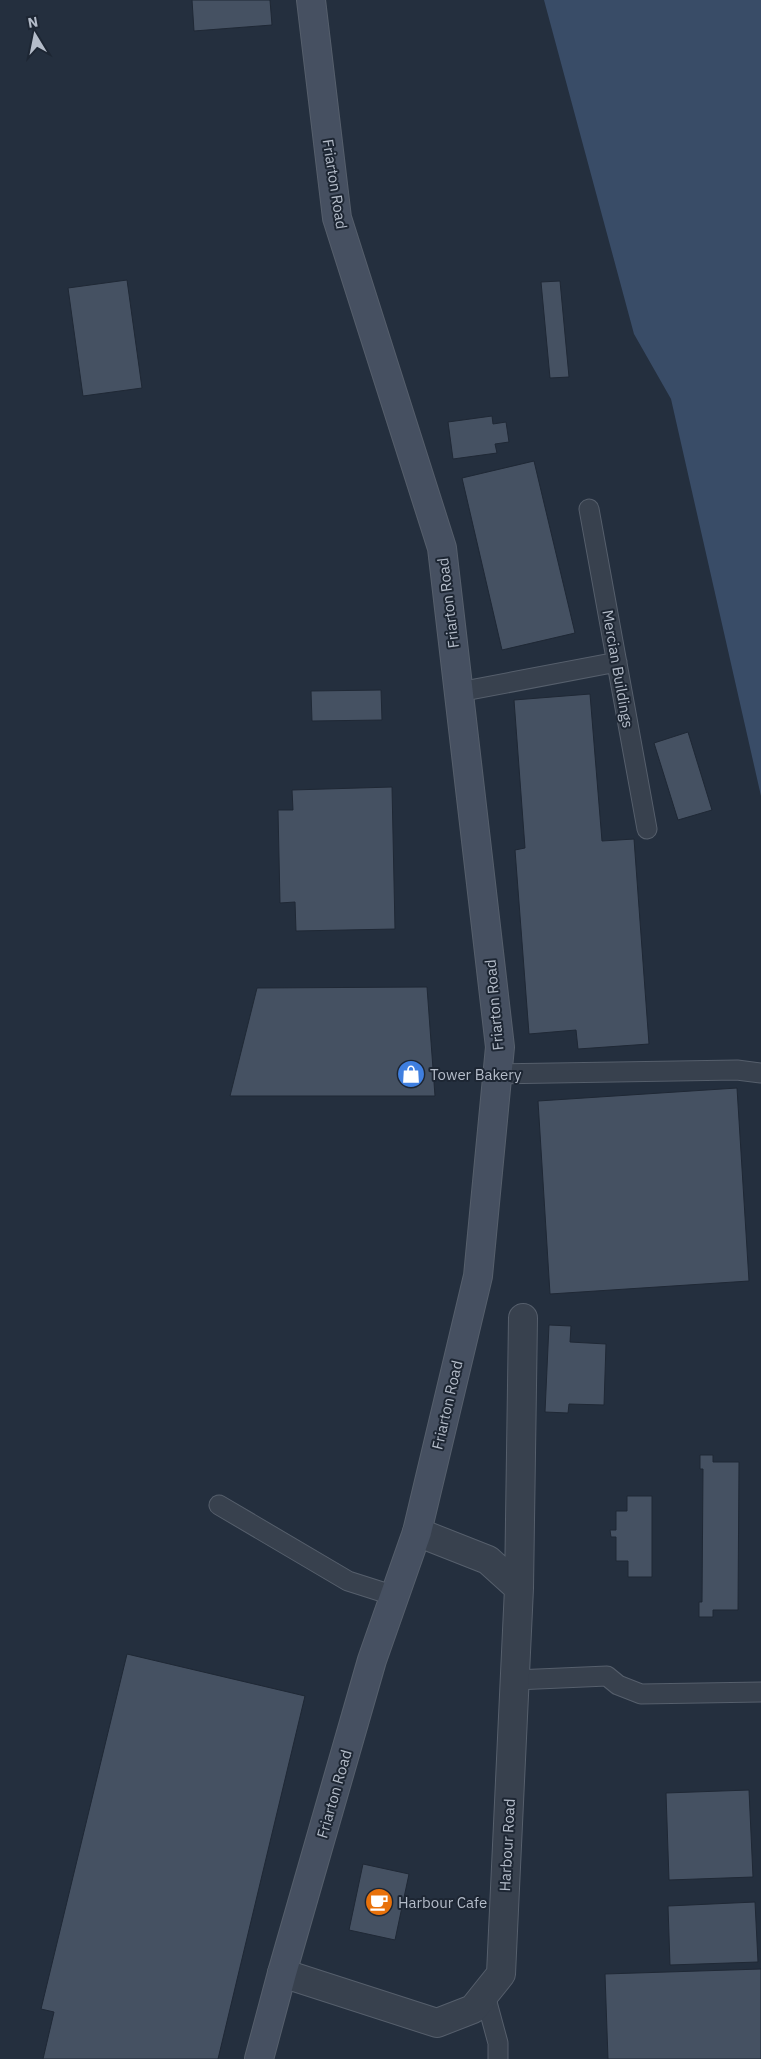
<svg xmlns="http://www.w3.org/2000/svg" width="761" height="2059" viewBox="0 0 761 2059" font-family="'IBM Plex Sans',sans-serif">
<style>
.water{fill:#394c67}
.building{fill:#455162;stroke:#1f2835}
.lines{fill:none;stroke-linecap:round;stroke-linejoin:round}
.lane-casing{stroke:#565f6c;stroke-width:21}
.street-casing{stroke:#565f6c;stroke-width:30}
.secondary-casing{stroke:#565f6c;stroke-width:30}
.lane{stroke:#38414e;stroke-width:19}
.street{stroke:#38414e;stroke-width:28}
.secondary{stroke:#465061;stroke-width:28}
.labels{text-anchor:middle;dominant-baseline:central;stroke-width:4;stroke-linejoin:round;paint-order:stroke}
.street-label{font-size:15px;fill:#b4bcc9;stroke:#1d2633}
.poi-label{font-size:15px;fill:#b4bcc9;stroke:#1d2633;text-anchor:start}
</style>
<rect width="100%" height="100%" fill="#242f3e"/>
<path class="water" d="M544,0h217v796l-90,-397 -37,-65z"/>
<path class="building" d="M192,0h78l2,25 -78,6z
M127,280l15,108 -59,8 -15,-108z
M560,281l9,96 -19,1 -9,-96z
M492,416l1,8 13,-2 3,20 -14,2 2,9 -44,6 -5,-37z
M534,461l41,172 -73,17 -40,-172z
M381,690l1,30 -70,1 -1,-30z
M590,694l12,147 32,-2 15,205 -71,5 -2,-19 -47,4 -14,-184 10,-2 -11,-148z
M688,732l24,78 -34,10 -24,-77z
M392,787l3,142 -99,2 -1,-29 -15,1 -2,-93h15l-1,-20z
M427,987l8,109h-205l27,-108z
M737,1088l12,193 -199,13 -12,-193z
M549,1325l22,1 -1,16 36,2 -2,61 -35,-1 -1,9 -23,-1z
M700,1455h13v7h26l-1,148h-25v7h-14v-15h3l1,-133h-3z
M627,1496h25v81h-24v-16h-12v-24h-5l-1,-7h6v-19h11z
M127,1654l178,42 -87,363h-175l11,-47 -13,-3z
M749,1790l4,87 -84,3 -3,-87z
M363,1864l46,10 -14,66 -46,-10z
M755,1902l3,60 -88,3 -2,-59z
M761,1969v90h-153l-3,-85z"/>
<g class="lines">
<g class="lane-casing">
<path id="lane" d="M589,509l58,320
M459,692l158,-30
M497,1074l240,-4 24,3
M219,1505l129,76 47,15
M515,1680l92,-4 11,9 23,9 120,-2
M485,1995l13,48v16"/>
</g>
<g class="street-casing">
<path id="street" d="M519,1588l4,-270
M282,1973l155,50 36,-14 28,-35 18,-386 -31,-28 -71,-28"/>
</g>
<g class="secondary-casing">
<path id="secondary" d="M259,2059l23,-86 90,-313 45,-128 61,-256 22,-229 -58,-499 -105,-330 -26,-218"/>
</g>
<use href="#lane" class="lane"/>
<use href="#street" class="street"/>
<use href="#secondary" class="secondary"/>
</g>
<defs>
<g id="shop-disc" transform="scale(1.4375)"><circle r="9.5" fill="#3f7fe0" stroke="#1d2633"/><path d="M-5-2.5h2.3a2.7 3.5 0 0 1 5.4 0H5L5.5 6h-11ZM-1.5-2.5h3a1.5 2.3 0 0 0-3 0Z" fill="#fff"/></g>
<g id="cafe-disc" transform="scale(1.4375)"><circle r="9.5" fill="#e8710a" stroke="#1d2633"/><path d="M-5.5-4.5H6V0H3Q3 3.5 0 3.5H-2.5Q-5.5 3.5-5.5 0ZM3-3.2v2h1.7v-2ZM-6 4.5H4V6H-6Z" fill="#fff"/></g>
</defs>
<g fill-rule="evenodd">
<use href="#shop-disc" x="411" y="1074"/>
<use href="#cafe-disc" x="379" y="1902"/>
</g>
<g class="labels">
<g class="street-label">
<text transform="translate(335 184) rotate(81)">Friarton Road</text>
<text transform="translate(448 603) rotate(-97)">Friarton Road</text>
<text transform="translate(618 669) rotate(80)">Mercian Buildings</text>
<text transform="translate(494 1005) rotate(-95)">Friarton Road</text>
<text transform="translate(447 1405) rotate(-77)">Friarton Road</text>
<text transform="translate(334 1794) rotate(-74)">Friarton Road</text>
<text transform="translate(507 1845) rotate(-87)">Harbour Road</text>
</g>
<g class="poi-label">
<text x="430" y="1074">Tower Bakery</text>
<text x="398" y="1902">Harbour Cafe</text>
</g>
</g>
<g transform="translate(35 35) rotate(350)" stroke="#1d2633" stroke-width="4" paint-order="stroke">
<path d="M0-4L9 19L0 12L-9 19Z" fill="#b4bcc9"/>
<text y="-8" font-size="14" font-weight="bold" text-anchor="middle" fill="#b4bcc9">N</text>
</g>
</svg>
